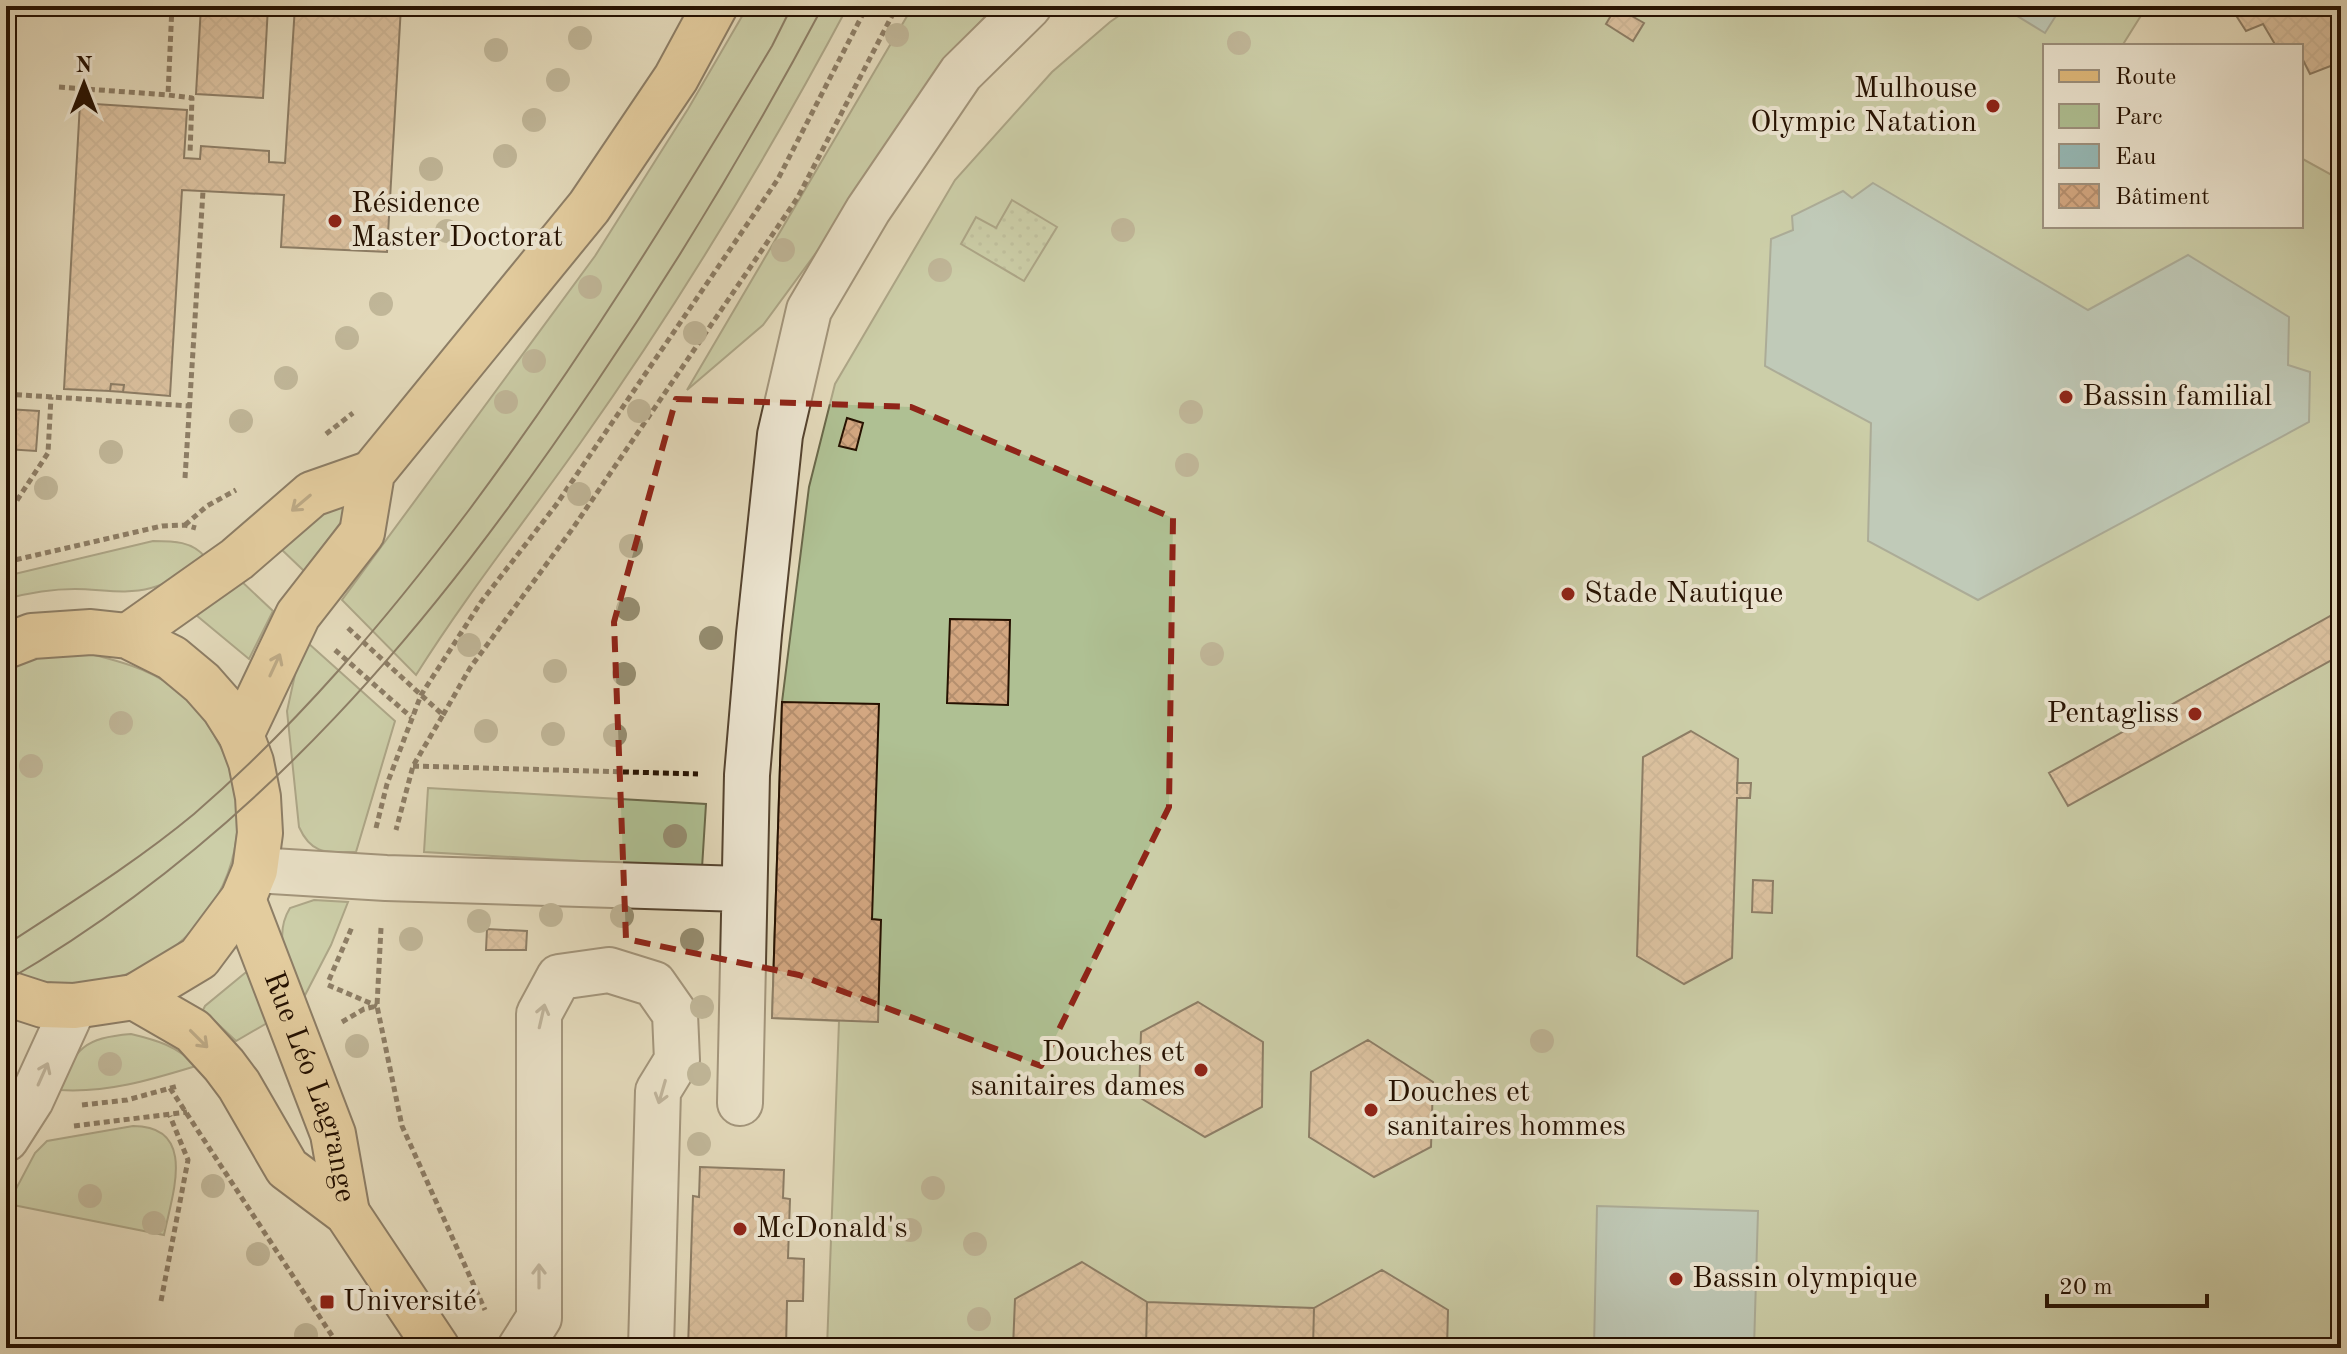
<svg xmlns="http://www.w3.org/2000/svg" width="2347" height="1354" viewBox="0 0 2347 1354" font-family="'Old Standard TT',serif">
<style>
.green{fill:#afc093;stroke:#6a684a;stroke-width:2}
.park{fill:url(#park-dots);stroke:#6a684a;stroke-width:2}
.water{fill:#96b9b6;stroke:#69766e;stroke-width:2}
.building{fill:url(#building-cross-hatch);stroke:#251101;stroke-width:2}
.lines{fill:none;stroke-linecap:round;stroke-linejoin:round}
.minor-casing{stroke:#54432f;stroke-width:48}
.major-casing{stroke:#251101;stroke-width:48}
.path{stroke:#251101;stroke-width:5;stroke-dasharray:6 4;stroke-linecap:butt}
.minor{stroke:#ede6d2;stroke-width:44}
.major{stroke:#e2bc7d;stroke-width:44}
.tram{stroke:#251101;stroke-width:2}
.tree{fill:#958d70}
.oneway{stroke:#8d6f45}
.oneway2{stroke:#938674}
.marked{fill:none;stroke:#8f2418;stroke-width:6;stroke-dasharray:16 10;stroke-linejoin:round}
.poi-dot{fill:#8f2418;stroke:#ede6d2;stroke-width:3}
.labels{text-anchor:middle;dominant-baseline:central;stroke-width:8;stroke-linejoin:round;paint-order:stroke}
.poi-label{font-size:30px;fill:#251101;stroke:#ede6d2;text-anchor:start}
.street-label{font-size:30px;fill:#251101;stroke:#ede6d2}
</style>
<defs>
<pattern id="park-dots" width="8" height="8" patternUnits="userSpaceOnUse" patternTransform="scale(2)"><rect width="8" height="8" fill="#afc093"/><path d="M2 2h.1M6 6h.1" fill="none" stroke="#96a47d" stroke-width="1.8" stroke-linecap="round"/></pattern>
<pattern id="building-cross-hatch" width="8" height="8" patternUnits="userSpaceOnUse" patternTransform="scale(2)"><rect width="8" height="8" fill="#d3a781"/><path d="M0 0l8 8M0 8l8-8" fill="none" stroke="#b58f6e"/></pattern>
</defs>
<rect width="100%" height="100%" fill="#e3d9ba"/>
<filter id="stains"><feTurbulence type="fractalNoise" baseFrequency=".0025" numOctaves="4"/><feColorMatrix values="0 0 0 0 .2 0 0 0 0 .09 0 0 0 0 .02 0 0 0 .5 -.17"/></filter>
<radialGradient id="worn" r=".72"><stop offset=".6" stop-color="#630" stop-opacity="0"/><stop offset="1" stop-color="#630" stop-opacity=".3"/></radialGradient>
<path class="green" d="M748,6h100c-80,150 -168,296 -267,436 -55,78 -114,152 -165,233l-74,-75 253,-344 93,-147z
M913,6h82l-38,41 -47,61 -72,115 -75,102 -76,65z
M1133,6h1014l-25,40h-77v180h256v-68l40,22v1168h-1514l12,-327 -67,-3 10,-316 27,-215 26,-103 120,-204 97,-108 58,-50z
M335,502h3l9,12 -43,57 -25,-24z
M153,541c20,0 40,0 53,17 -18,11 -35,25 -55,30 -26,7 -50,1 -76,1 -23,0 -47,4 -69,10v-23z
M239,579l34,32 -24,48 -53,-44z
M308,643l87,78 -39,131c-28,0 -44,4 -57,-25l-12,-116 9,-41z
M91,654c27,7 55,14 79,31 18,12 33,31 44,50 82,136 -63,298 -208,235v-301l29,-12z
M428,788l278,16 -4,64 -278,-16z
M314,900l34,2 -17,43 -28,54c-12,-30 -32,-60 -13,-91z
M245,973h4l18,50 -31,18 -33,-31 2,-4z
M131,1034c25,6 47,12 65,32 -46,14 -88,27 -137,24 16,-42 25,-52 72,-56z
M133,1126c65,0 39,69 31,109l-156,-31 27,-51 12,-12z"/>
<path class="park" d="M1012,200l45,27 -33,54 -63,-37 15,-27 20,11z"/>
<path class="water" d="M2001,6h61l-17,27z
M1873,183l215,127 100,-55 101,62 -1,48 22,7 -1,50 -331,178 -110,-59 3,-118 -106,-57 6,-127 22,-9 -1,-14 51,-25 9,7z
M1597,1206l161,5 -4,137h-160z"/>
<path class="building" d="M201,6h67l-5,92 -67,-4z
M295,6h106l-14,246 -106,-5 3,-52 -102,-5 -12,206 -47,-4 1,-7 -13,-1 -1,7 -46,-2 16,-286 107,7 -3,48 16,1 1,-13 68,5v11l16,1z
M2206,6h23l-19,9z
M2230,6h111v75l-8,-16 -23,9 -9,-18v-10h-25l-13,-22 -17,7z
M1616,7l28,16 -11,18 -27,-17z
M111,384l13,1 -1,7 -13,-1z
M6,409l33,2 -3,40 -30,-2z
M847,418l16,5 -7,27 -17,-4z
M2341,610v45l-273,151 -19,-33z
M950,619l60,1 -2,85 -61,-2z
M782,702l97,2 -7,215 9,1 -3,102 -106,-4z
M1691,731l47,28 -1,35v-11h14l-1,15h-13l-5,160 -48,26 -47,-28 6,-199z
M1753,880l20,1 -1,32 -20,-1z
M487,929l40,2 -1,19h-40z
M1198,1002l65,40 -1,65 -57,30 -66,-40 2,-65z
M1368,1040l65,42 -2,65 -57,30 -65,-40 2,-65z
M700,1167l84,3 -1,28 7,1 -2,59 16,1 -1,42h-16l-1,47h-98l5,-152 6,1z
M1082,1262l65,40 -1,46h-133l2,-49z
M1382,1270l66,40 -1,38h-134l1,-40z
M1147,1302l167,6 -1,40h-167z"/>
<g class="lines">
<g class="minor-casing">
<path id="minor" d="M255,870l131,8 356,11
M740,1103l7,-328 12,-141 21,-199 29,-125 59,-100 93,-137 68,-67
M6,1139l25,-39 43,-94
M520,1348l19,-30v-304l20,-37 50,-7 45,14 21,30 2,46 -19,31 -7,257"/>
</g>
<g class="major-casing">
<g id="major">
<path d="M128,636l109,-77 75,-65 60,-21"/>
<path d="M6,646l26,-10 59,-4 37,4 44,22 30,25 22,25 17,27 10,27 7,35 2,36 -5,37 -12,29 -44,59 -65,39 -60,9 -31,-1 -37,-12"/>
<path d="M241,735l57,-120 64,-82 10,-60 217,-266 87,-129 39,-72"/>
<path id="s1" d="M243,899l90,235 14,79"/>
<path d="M134,997l59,34 31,34 15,20 48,83 60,45 90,135"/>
</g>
</g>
<path class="path" d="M172,6l-4,89 24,3 -2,56
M59,87l109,8
M6,394l184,12
M326,434l27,-21
M185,478l18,-287
M6,517l42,-64 3,-56
M185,525l22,-19 29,-16
M6,562l156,-36 23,-1 11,3
M348,628l95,87 -30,51 -17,64
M335,650l76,67
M443,715l27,-47 103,-140 225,-331 99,-191
M413,766l285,8
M376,828l11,-44 34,-89 60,-93 75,-97 222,-326 89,-173
M381,928l-4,78 25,120 83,184
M329,980l23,-53
M328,985l49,21
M342,1022l22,-13 13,-3
M170,1088l170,260
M82,1105l45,-5 51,-14
M74,1126l113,-14
M161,1301l27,-141 -18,-44"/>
<use href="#minor" class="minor"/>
<use href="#major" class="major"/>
<path class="tram" d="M6,945c64,-42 129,-82 188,-131 104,-90 192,-194 275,-304 111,-149 208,-305 303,-464l20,-40
M6,981c255,-148 427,-357 590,-598 83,-122 158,-247 227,-377"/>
</g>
<g class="tree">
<circle cx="897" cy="35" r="12"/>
<circle cx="580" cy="38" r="12"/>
<circle cx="1239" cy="43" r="12"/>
<circle cx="496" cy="50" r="12"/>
<circle cx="558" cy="80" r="12"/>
<circle cx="534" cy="120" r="12"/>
<circle cx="505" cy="156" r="12"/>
<circle cx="431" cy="169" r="12"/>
<circle cx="1123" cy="230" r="12"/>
<circle cx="447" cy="231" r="12"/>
<circle cx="783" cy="250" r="12"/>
<circle cx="940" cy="270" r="12"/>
<circle cx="590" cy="287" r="12"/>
<circle cx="381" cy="304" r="12"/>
<circle cx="695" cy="333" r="12"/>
<circle cx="347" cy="338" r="12"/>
<circle cx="534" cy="361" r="12"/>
<circle cx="286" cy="378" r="12"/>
<circle cx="506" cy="402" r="12"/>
<circle cx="639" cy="411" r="12"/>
<circle cx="1191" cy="412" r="12"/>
<circle cx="241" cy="421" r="12"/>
<circle cx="111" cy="452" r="12"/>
<circle cx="1187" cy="465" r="12"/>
<circle cx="46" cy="488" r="12"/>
<circle cx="579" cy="494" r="12"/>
<circle cx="631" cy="546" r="12"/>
<circle cx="628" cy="609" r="12"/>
<circle cx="711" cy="638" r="12"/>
<circle cx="469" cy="645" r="12"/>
<circle cx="1212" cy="654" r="12"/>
<circle cx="555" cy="671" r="12"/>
<circle cx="624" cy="674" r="12"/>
<circle cx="121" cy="723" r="12"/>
<circle cx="486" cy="731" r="12"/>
<circle cx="553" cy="734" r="12"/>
<circle cx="615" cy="735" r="12"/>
<circle cx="31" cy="766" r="12"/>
<circle cx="675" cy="836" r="12"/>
<circle cx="551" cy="915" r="12"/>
<circle cx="622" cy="916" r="12"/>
<circle cx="479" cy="921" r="12"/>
<circle cx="411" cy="939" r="12"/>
<circle cx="692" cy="940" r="12"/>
<circle cx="702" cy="1007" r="12"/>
<circle cx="1542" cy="1041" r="12"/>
<circle cx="357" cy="1046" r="12"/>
<circle cx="110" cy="1064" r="12"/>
<circle cx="699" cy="1074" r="12"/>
<circle cx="699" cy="1144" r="12"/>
<circle cx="213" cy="1186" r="12"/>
<circle cx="933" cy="1188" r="12"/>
<circle cx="90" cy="1196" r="12"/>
<circle cx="154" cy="1223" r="12"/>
<circle cx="910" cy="1230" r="12"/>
<circle cx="975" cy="1244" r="12"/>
<circle cx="258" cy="1254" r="12"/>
<circle cx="979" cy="1319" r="12"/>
<circle cx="306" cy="1335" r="12"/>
</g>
<defs><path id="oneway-shaft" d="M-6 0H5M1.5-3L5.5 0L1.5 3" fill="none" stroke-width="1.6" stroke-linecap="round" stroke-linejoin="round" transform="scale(2)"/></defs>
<g class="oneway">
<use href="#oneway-shaft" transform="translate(301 503) rotate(140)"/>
<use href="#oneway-shaft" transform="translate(275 665) rotate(-65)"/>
<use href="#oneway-shaft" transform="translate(199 1039) rotate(45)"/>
</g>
<g class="oneway2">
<use href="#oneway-shaft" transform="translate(542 1016) rotate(-77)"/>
<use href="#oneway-shaft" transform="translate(43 1074) rotate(-66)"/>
<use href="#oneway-shaft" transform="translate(662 1092) rotate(106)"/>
<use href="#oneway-shaft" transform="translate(539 1276) rotate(-90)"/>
</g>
<path d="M0 0H2347V1354H0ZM676,399l235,8 262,111 -4,289 -128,259 -242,-91 -173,-36 -12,-317z" fill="#e3d9ba" fill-opacity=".55" fill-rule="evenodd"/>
<path class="marked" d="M676,399l235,8 262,111 -4,289 -128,259 -242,-91 -173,-36 -12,-317z"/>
<g class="poi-dot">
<circle cx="1993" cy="106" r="8"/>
<circle cx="335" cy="221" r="8"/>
<circle cx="2066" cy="397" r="8"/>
<circle cx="1568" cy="594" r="8"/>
<circle cx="2195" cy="714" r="8"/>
<circle cx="1201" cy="1070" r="8"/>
<circle cx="1371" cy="1110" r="8"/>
<circle cx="740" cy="1229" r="8"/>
<circle cx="1676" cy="1279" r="8"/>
<rect x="319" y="1294" width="16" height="16" rx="4"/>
</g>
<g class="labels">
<g class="poi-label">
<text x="1977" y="89" text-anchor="end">Mulhouse<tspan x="1977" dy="34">Olympic Natation</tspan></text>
<text x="351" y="204">Résidence<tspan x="351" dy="34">Master Doctorat</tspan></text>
<text x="2082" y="397">Bassin familial</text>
<text x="1584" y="594">Stade Nautique</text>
<text x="2179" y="714" text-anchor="end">Pentagliss</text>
<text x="1185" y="1053" text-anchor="end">Douches et<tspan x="1185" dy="34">sanitaires dames</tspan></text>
<text x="1387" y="1093">Douches et<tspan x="1387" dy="34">sanitaires hommes</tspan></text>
<text x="756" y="1229">McDonald's</text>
<text x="1692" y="1279">Bassin olympique</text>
<text x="343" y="1302">Université</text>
</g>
<g class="street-label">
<text stroke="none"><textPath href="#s1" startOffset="200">Rue Léo Lagrange</textPath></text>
</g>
</g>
<rect width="2347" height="1354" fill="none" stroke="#e3d9ba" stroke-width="32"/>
<rect x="8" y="8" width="2331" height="1338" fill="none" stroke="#251101" stroke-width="4"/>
<rect x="16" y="16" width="2315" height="1322" fill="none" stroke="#251101" stroke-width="2"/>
<rect x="2043" y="44" width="260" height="184" fill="#ede6d2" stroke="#9d917e" stroke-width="2"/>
<rect x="2059" y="70" width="40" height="12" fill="#e2bc7d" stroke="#9d917e" stroke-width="2"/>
<text x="2115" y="84" font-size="24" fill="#251101">Route</text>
<rect x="2059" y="104" width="40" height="24" fill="#afc093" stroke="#9d917e" stroke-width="2"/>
<text x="2115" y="124" font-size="24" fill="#251101">Parc</text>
<rect x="2059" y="144" width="40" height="24" fill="#96b9b6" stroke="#9d917e" stroke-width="2"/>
<text x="2115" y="164" font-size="24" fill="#251101">Eau</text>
<rect x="2059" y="184" width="40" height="24" fill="url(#building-cross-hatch)" stroke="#9d917e" stroke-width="2"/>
<text x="2115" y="204" font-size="24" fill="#251101">Bâtiment</text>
<g transform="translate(84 84)" stroke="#ede6d2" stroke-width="6" paint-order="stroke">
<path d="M0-6L14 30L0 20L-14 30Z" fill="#251101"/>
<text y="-12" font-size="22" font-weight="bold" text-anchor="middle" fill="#251101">N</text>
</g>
<path d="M2047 1294v12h160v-12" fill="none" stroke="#251101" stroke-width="4"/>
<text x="2059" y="1294" font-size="24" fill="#251101" stroke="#ede6d2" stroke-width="6" paint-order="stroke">20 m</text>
<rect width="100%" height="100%" filter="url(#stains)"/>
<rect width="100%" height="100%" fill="url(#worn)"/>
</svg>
